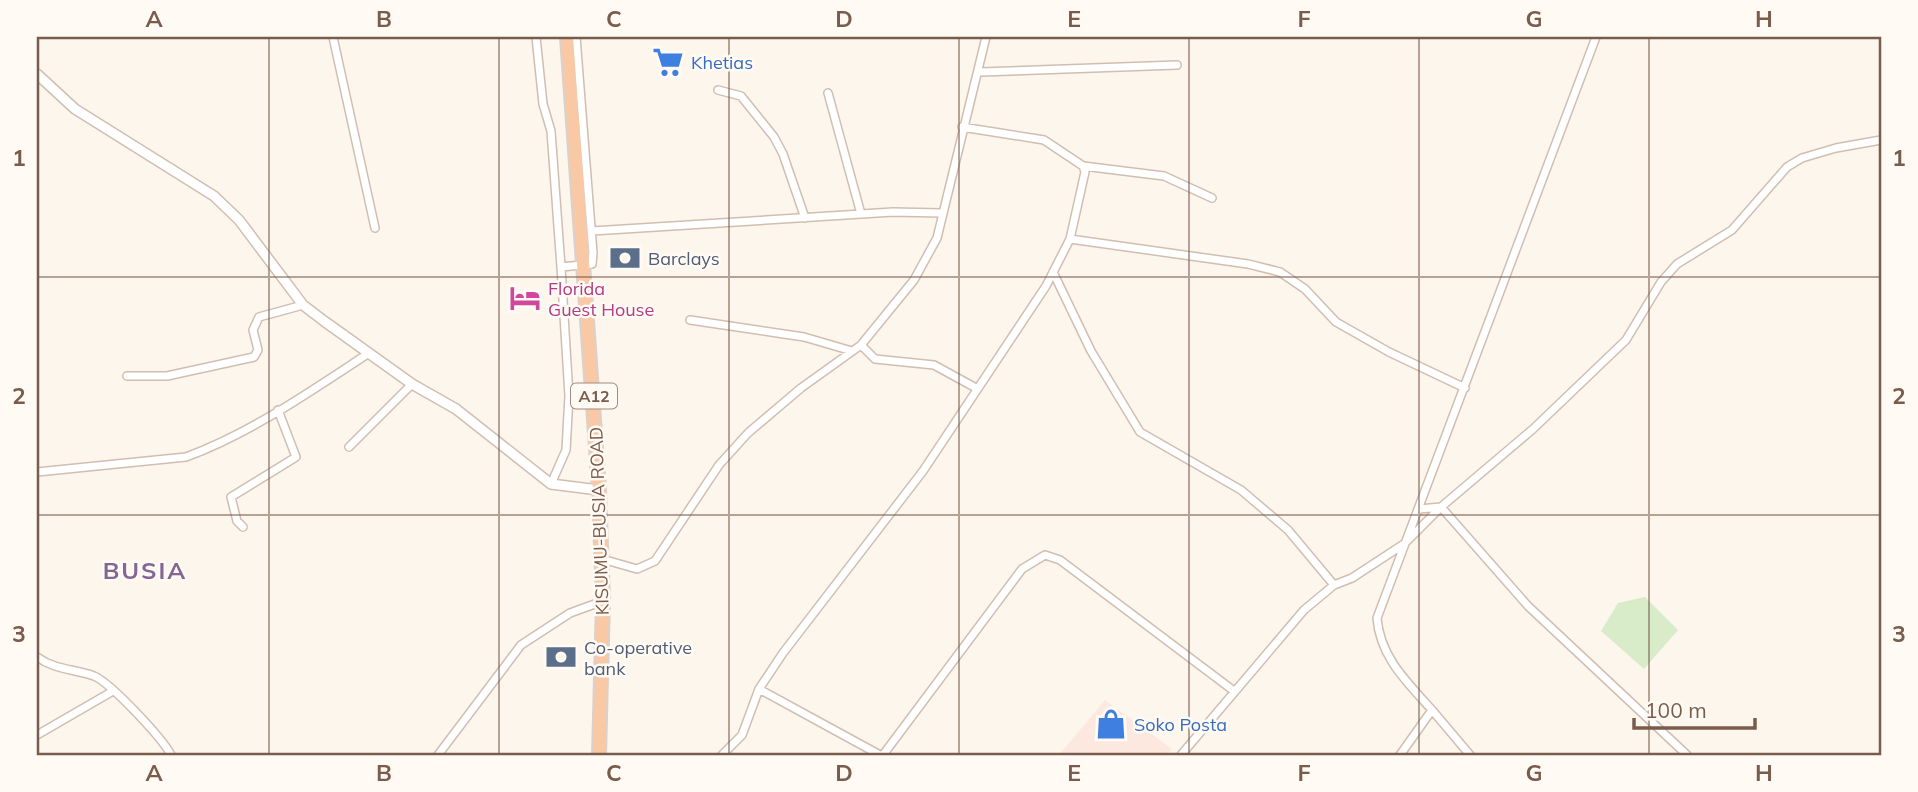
<svg xmlns="http://www.w3.org/2000/svg" width="1918" height="792" viewBox="0 0 1918 792" font-family="Mulish,sans-serif">
<style>
.commercial{fill:#fde8e0}
.green{fill:#d8ecc9}
.lines{fill:none;stroke-linecap:round;stroke-linejoin:round}
.minor-casing{stroke:#d1beb0;stroke-width:10}
.tertiary-casing{stroke:#d1beb0;stroke-width:12}
.trunk-casing{stroke:#dad1cd;stroke-width:16}
.minor{stroke:#fff;stroke-width:7}
.tertiary{stroke:#fff;stroke-width:9}
.trunk{stroke:#f9c8a4;stroke-width:12}
.grid{fill:none;stroke:#7a5c4d;stroke-width:2;stroke-opacity:0.55}
.labels{text-anchor:middle;dominant-baseline:central;stroke-width:5;stroke-linejoin:round;paint-order:stroke}
.shield{fill:#fffaf3;stroke:#a28b7f;stroke-width:2}
.shield-label{font-size:16px;font-weight:bold;fill:#7a5c4d}
.shop-label{font-size:18px;fill:#366cbe;stroke:#fffaf3;text-anchor:start}
.service-label{font-size:18px;fill:#4e5e75;stroke:#fffaf3;text-anchor:start}
.hotel-label{font-size:18px;fill:#b23c85;stroke:#fffaf3;text-anchor:start}
.street-label{font-size:18px;fill:#7a5c4d;stroke:#fffaf3}
.district-label{font-size:24px;font-weight:bold;letter-spacing:2px;fill:#846695;stroke:#fffaf3}
.neatline{fill:none;stroke:#7a5c4d;stroke-width:2.5}
.grid-label{font-size:23px;text-anchor:middle;font-weight:bold;fill:#7a5c4d}
</style>
<rect width="100%" height="100%" fill="#fdf6ec"/>
<path class="commercial" d="M1105,700l67,49 -5,6h-108z"/>
<path class="green" d="M1645,597l33,33 -34,39 -43,-38 17,-28z"/>
<g class="lines">
<g class="minor-casing">
<path id="minor" d="M333,37l42,191
M536,37l7,67 8,27 10,136 31,-3 1,-11 -17,-216
M980,72l197,-7
M718,90l23,6 33,41 9,17 22,64
M828,93l33,121
M1083,166l81,10 48,22
M592,231l301,-19 49,1
M1070,239l178,25 32,8 25,17 31,33 53,30 76,36
M1053,272l38,79 49,81 101,58 47,40 46,55
M690,320l114,17 48,14
M861,345l14,14 59,6 42,23
M127,376h40l87,-19 4,-7 -5,-20 6,-13 44,-12
M349,447l63,-63
M37,472l149,-15c65,-24 125,-66 183,-104
M551,484l15,-34 3,-54 -8,-129
M1419,509l22,-2 87,99 159,149
M243,527l-6,-6 -6,-24 65,-40 -18,-47
M602,559l35,10 18,-8 64,-96 29,-32 53,-45 60,-43 53,-65 23,-42 49,-201
M37,657c18,13 38,12 57,19 17,7 69,63 77,79
M759,689l121,66
M1432,710l38,45
M37,735l76,-44
M438,755l83,-110 49,-32 33,-12
M722,755l20,-20 17,-46 24,-36 140,-182 123,-185 24,-47 15,-67 -2,-6 -39,-26 -82,-13
M883,755l139,-186 23,-14 15,5 174,131
M1181,755l123,-145 30,-25 18,-7 52,-34 37,-37 92,-78 93,-89 35,-58 16,-18 55,-34 55,-63 15,-9 34,-10 45,-8
M1400,755l32,-45c-25,-28 -52,-53 -55,-92l219,-581"/>
</g>
<g class="tertiary-casing">
<path id="tertiary" d="M37,74l38,35 139,87 25,24 64,85 21,16 88,63 44,25 95,75 48,6"/>
</g>
<g class="trunk-casing">
<path id="trunk" d="M567,37l32,453 4,111 -4,154"/>
</g>
<use href="#minor" class="minor"/>
<use href="#tertiary" class="tertiary"/>
<use href="#trunk" class="trunk"/>
</g>
<path class="grid" d="M269,37v718M499,37v718M729,37v718M959,37v718M1189,37v718M1419,37v718M1649,37v718M37,277h1844M37,515h1844"/>
<defs>
<g id="supermarket-bare" transform="scale(2.415)"><path d="M-6-5.5h2.5l.6 2H6L4.5 2H-2.5L-4.4-4H-6ZM-1.5 3.2a1.3 1.3 0 1 0 .1 0ZM3 3.2a1.3 1.3 0 1 0 .1 0Z" fill="#3f7fe0" stroke="#fffaf3" stroke-width="2.5" paint-order="stroke"/></g>
<g id="bank-bare" transform="scale(2.415)"><path d="M-6-4H6V4H-6ZM0-2.3a2.3 2.3 0 1 0 0 4.6a2.3 2.3 0 1 0 0-4.6Z" fill="#5c6f8a" stroke="#fffaf3" stroke-width="2.5" paint-order="stroke"/></g>
<g id="hotel-bare" transform="scale(2.415)"><path d="M-6-4.5h1.5V1H6V5H4.5V3h-9V5H-6ZM-4 0a1.8 1.8 0 1 1 3.6 0ZM.5 0V-2.5h3Q6-2.5 6 0Z" fill="#d1479c" stroke="#fffaf3" stroke-width="2.5" paint-order="stroke"/></g>
<g id="shop-bare" transform="scale(2.415)"><path d="M-5-2.5h2.3a2.7 3.5 0 0 1 5.4 0H5L5.5 6h-11ZM-1.5-2.5h3a1.5 2.3 0 0 0-3 0Z" fill="#3f7fe0" stroke="#fffaf3" stroke-width="2.5" paint-order="stroke"/></g>
</defs>
<g fill-rule="evenodd">
<use href="#supermarket-bare" x="668" y="62"/>
<use href="#bank-bare" x="625" y="258"/>
<use href="#hotel-bare" x="525" y="298"/>
<use href="#bank-bare" x="561" y="657"/>
<use href="#shop-bare" x="1111" y="724"/>
</g>
<g class="labels">
<rect class="shield" x="571" y="383.5" width="46" height="25" rx="5"/>
<g class="shield-label">
<text x="594" y="396">A12</text>
</g>
<g class="shop-label">
<text x="691" y="62">Khetias</text>
<text x="1134" y="724">Soko Posta</text>
</g>
<g class="service-label">
<text x="648" y="258">Barclays</text>
<text x="584" y="647">Co-operative<tspan x="584" dy="21">bank</tspan></text>
</g>
<g class="hotel-label">
<text x="548" y="288">Florida<tspan x="548" dy="21">Guest House</tspan></text>
</g>
<g class="street-label">
<text transform="translate(599 521) rotate(-92)">KISUMU-BUSIA ROAD</text>
</g>
<g class="district-label">
<text x="145" y="570">BUSIA</text>
</g>
</g>
<rect width="1918" height="792" fill="none" stroke="#fffaf3" stroke-width="77"/>
<path d="M1634 718v10h121v-10" fill="none" stroke="#7a5c4d" stroke-width="3.5"/>
<text x="1645" y="718" font-size="21" fill="#7a5c4d" stroke="#fffaf3" stroke-width="5" paint-order="stroke">100 m</text>
<rect x="38" y="38" width="1842" height="716" class="neatline"/>
<g class="grid-label">
<text x="154" y="27">A</text>
<text x="384" y="27">B</text>
<text x="614" y="27">C</text>
<text x="844" y="27">D</text>
<text x="1074" y="27">E</text>
<text x="1304" y="27">F</text>
<text x="1534" y="27">G</text>
<text x="1764" y="27">H</text>
<text x="19" y="166">1</text>
<text x="1899" y="166">1</text>
<text x="19" y="404">2</text>
<text x="1899" y="404">2</text>
<text x="19" y="642">3</text>
<text x="1899" y="642">3</text>
<text x="154" y="781">A</text>
<text x="384" y="781">B</text>
<text x="614" y="781">C</text>
<text x="844" y="781">D</text>
<text x="1074" y="781">E</text>
<text x="1304" y="781">F</text>
<text x="1534" y="781">G</text>
<text x="1764" y="781">H</text>
</g>
</svg>
